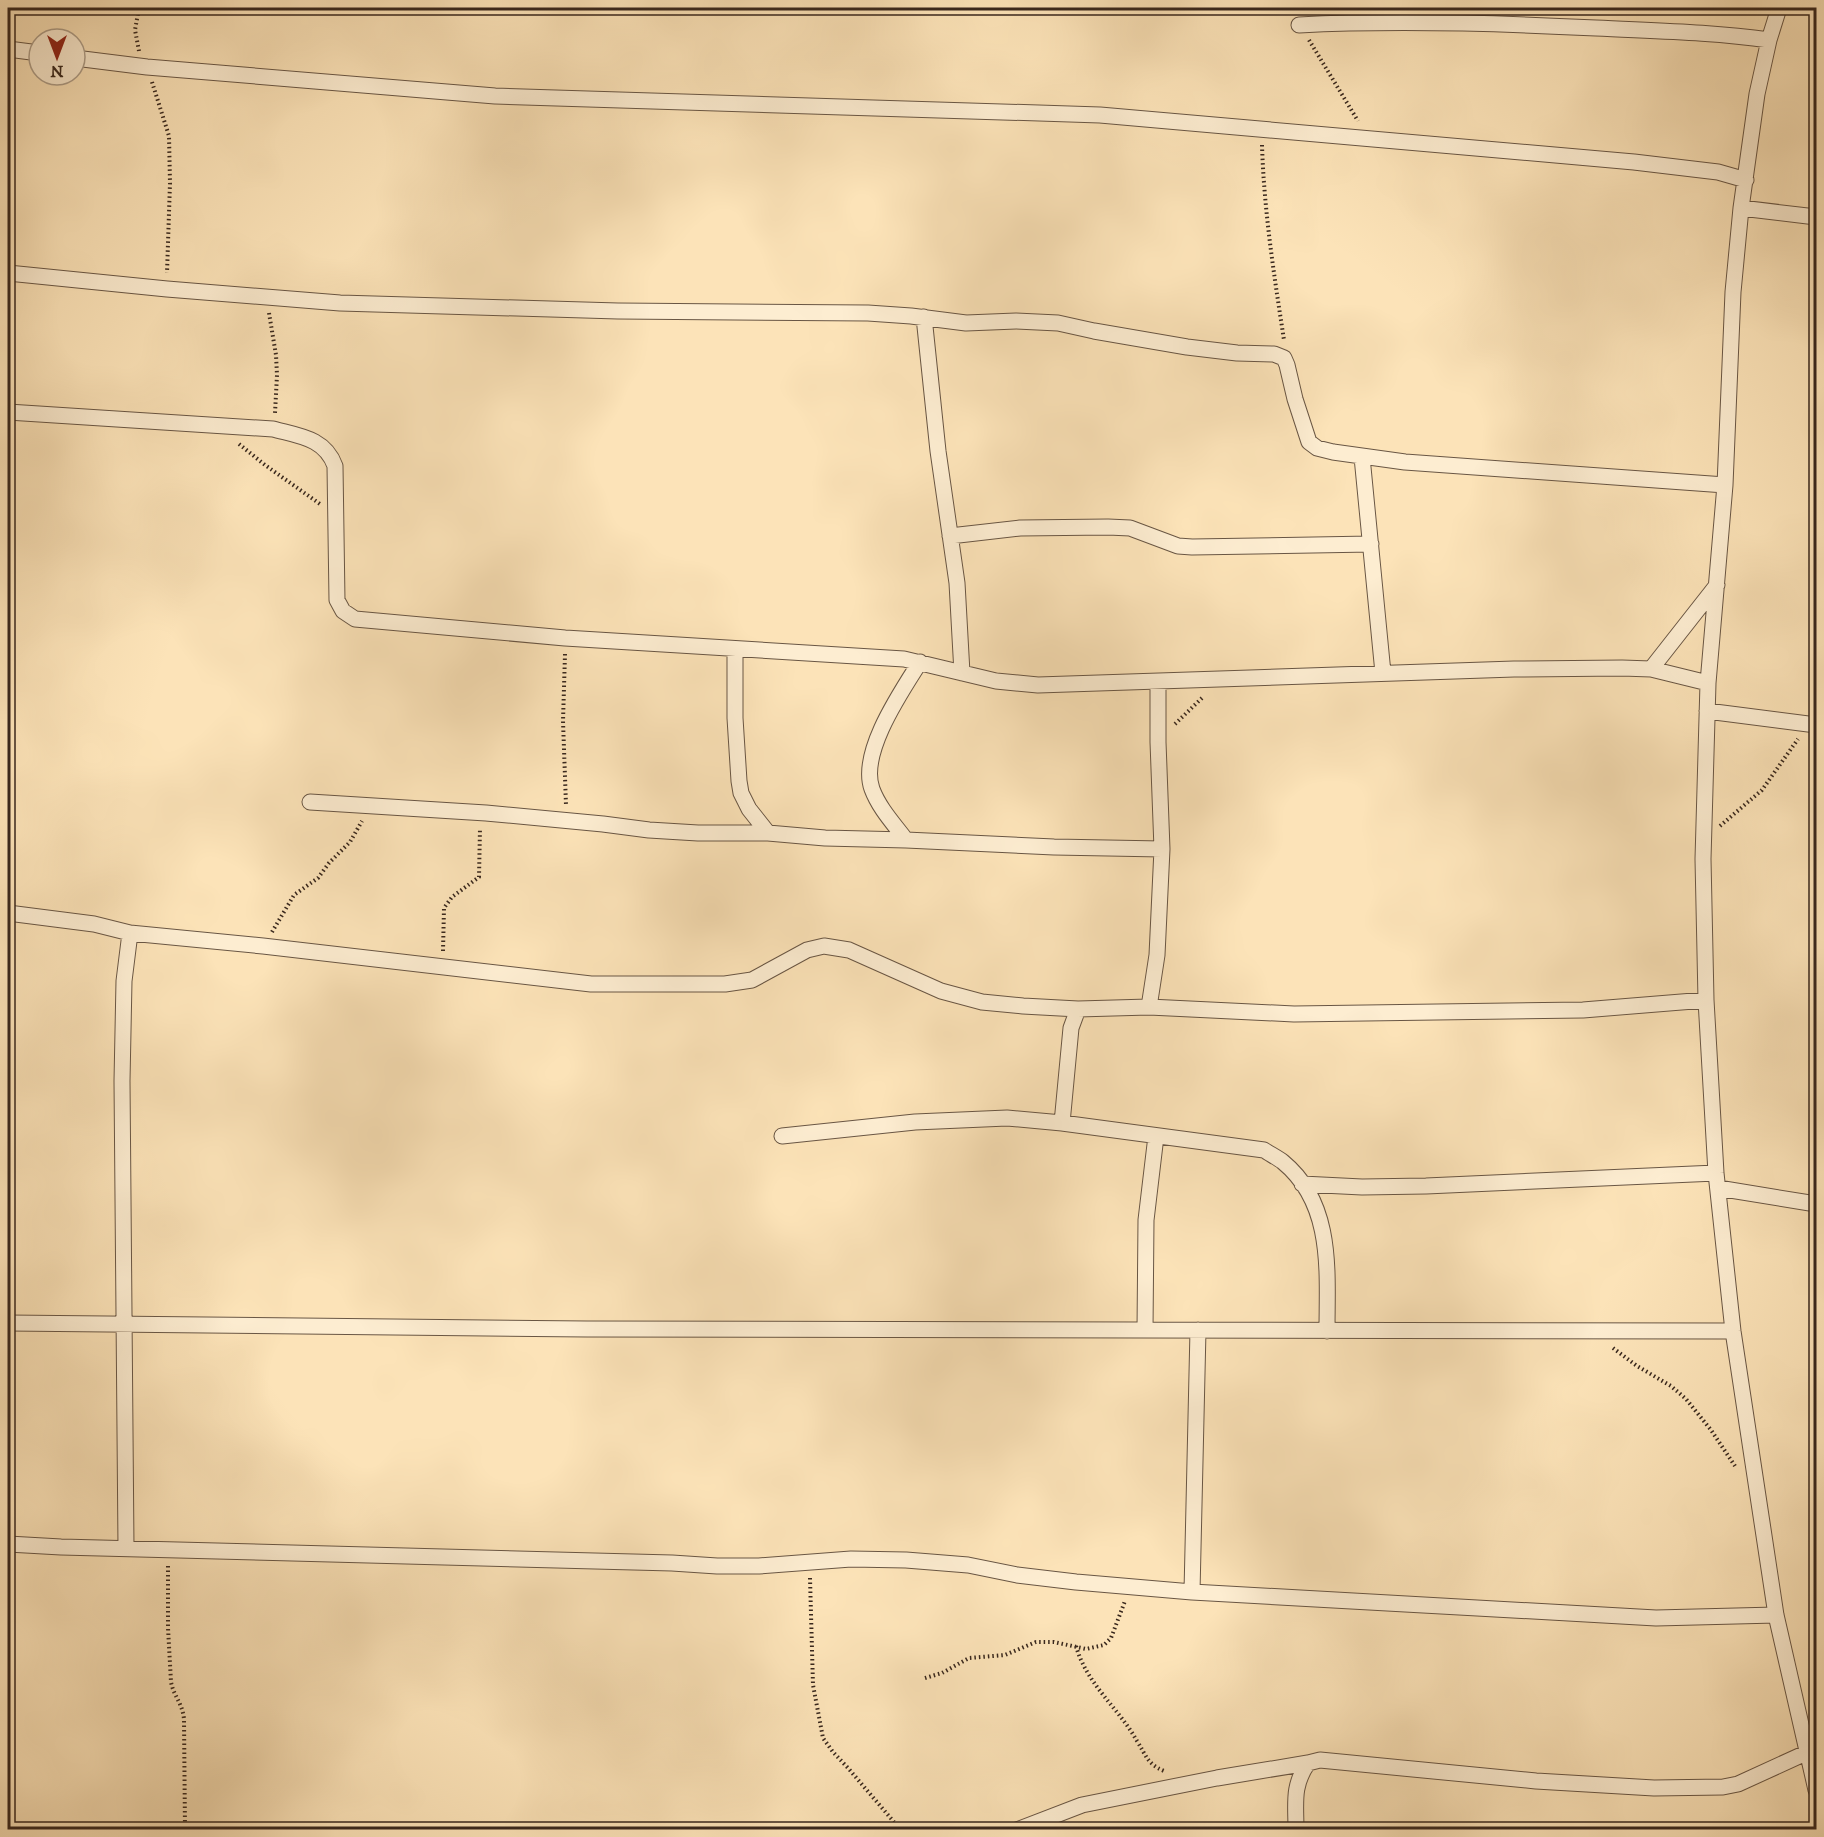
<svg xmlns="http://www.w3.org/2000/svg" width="1824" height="1837" viewBox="0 0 1824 1837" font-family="'IM FELL DW Pica',serif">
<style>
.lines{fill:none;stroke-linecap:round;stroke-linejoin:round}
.minor-casing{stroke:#695644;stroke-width:17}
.path{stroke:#38271d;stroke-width:4;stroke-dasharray:1.5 3;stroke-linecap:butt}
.minor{stroke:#fdedd1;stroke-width:15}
</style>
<rect width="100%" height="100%" fill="#fce3b8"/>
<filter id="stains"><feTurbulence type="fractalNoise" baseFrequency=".00333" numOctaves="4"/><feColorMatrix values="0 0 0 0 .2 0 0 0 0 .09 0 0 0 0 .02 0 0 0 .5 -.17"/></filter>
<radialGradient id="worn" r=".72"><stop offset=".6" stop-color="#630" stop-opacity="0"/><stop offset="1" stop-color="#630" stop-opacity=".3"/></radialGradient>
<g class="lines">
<g class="minor-casing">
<path id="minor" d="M1779,8l-10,32 -12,54 -16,114 -8,84 -8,193 -17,198 -5,176 3,141 10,173 17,158 43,284 40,175
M1299,25c99,-5 198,-2 297,3 58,3 116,4 173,12
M8,49l31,4
M75,58l72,9 348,29 605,19 534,47 84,10 28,8
M1741,208l75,9
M8,273l159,16 173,14 278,8 250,2 43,3 55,7 50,-2 42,2 36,8 93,16 50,6 37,1 10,4 3,7 8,34 14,43 8,6 16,4 72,10 320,23
M924,317l14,134 19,132 5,90
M8,412l265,17c26,7 52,9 62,37l2,134 6,11 12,8 210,19 339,21 92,22 42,4 476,-16 108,-1 29,1 57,14
M1362,457l21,216
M950,536l70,-8 88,-1 22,1 48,18 14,1 179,-3
M735,650v68l4,63 2,12 8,16 19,24
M1651,669l66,-84
M1707,711l109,14
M310,802l176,11 117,11 46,6 49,3h70l57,5 81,2 148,7 108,2
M906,840c-12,-16 -27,-32 -34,-51 -13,-36 29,-97 48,-127
M8,913l86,11 36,9 133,13 328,38h134l27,-4 55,-30 17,-4 25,4 92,41 41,11 41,4 55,3 71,-2 145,7 289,-4 123,-10
M1149,1007l8,-52 5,-106 -4,-107v-60
M1062,1123l9,-95 7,-19
M782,1136l133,-14 92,-4 55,5 202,27c6,4 14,8 19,12 51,42 44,110 44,169
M1302,1184l60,3 64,-1 290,-13
M1718,1188l98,16
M8,1323l579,6 1146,2
M1145,1330l1,-110 10,-84
M8,1544l53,3 611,16 45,3h42l92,-7 55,1 62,5 49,10 59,7 116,10 464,26 120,-3
M126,1548l-4,-467 2,-100 6,-48
M1192,1592l6,-262
M1017,1830l65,-25 135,-27 91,-15
M1296,1830c0,-27 -4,-44 12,-67l12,-3 216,21 118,7 69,-1 15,-3 70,-32"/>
</g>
<path class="path" d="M1638,8l15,4
M1309,40l49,81
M139,51l-4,-21 4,-22
M152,82l17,54 1,47 -3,90
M1262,145c2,66 12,130 22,195
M269,313l7,42 1,20 -2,38
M239,444l26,21 55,39
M565,654l-2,67 3,84
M1175,724l29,-28
M1720,826l42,-36 36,-51
M272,932l22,-37 24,-17 11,-15 21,-21 12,-21
M443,951l1,-43 8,-11 27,-20 1,-49
M1613,1348l24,18 34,20 15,13 25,31 24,36
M168,1566v62l3,54c3,15 11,20 13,37l1,111
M810,1578l3,107 10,53 10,14 15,16 46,54 13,8
M1076,1646c11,39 42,61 61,95 9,14 10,23 27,30
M925,1678l17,-5 27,-15 36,-3 31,-13h18l32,7 18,-4 7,-7 14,-37"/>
<use href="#minor" class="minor"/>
</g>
<rect width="1824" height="1837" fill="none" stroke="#fce3b8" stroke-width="30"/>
<rect x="9" y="9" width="1806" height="1819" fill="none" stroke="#38271d" stroke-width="3"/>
<rect x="15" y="15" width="1794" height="1807" fill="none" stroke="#38271d" stroke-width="1.5"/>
<g transform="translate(57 57) rotate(180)"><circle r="28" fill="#fdedd1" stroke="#ae9e89" stroke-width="1.5"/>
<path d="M0-4.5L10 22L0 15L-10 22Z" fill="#8f2418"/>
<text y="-9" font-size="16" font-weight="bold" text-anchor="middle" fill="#38271d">N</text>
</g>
<rect width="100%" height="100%" filter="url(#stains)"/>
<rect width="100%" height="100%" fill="url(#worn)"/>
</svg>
